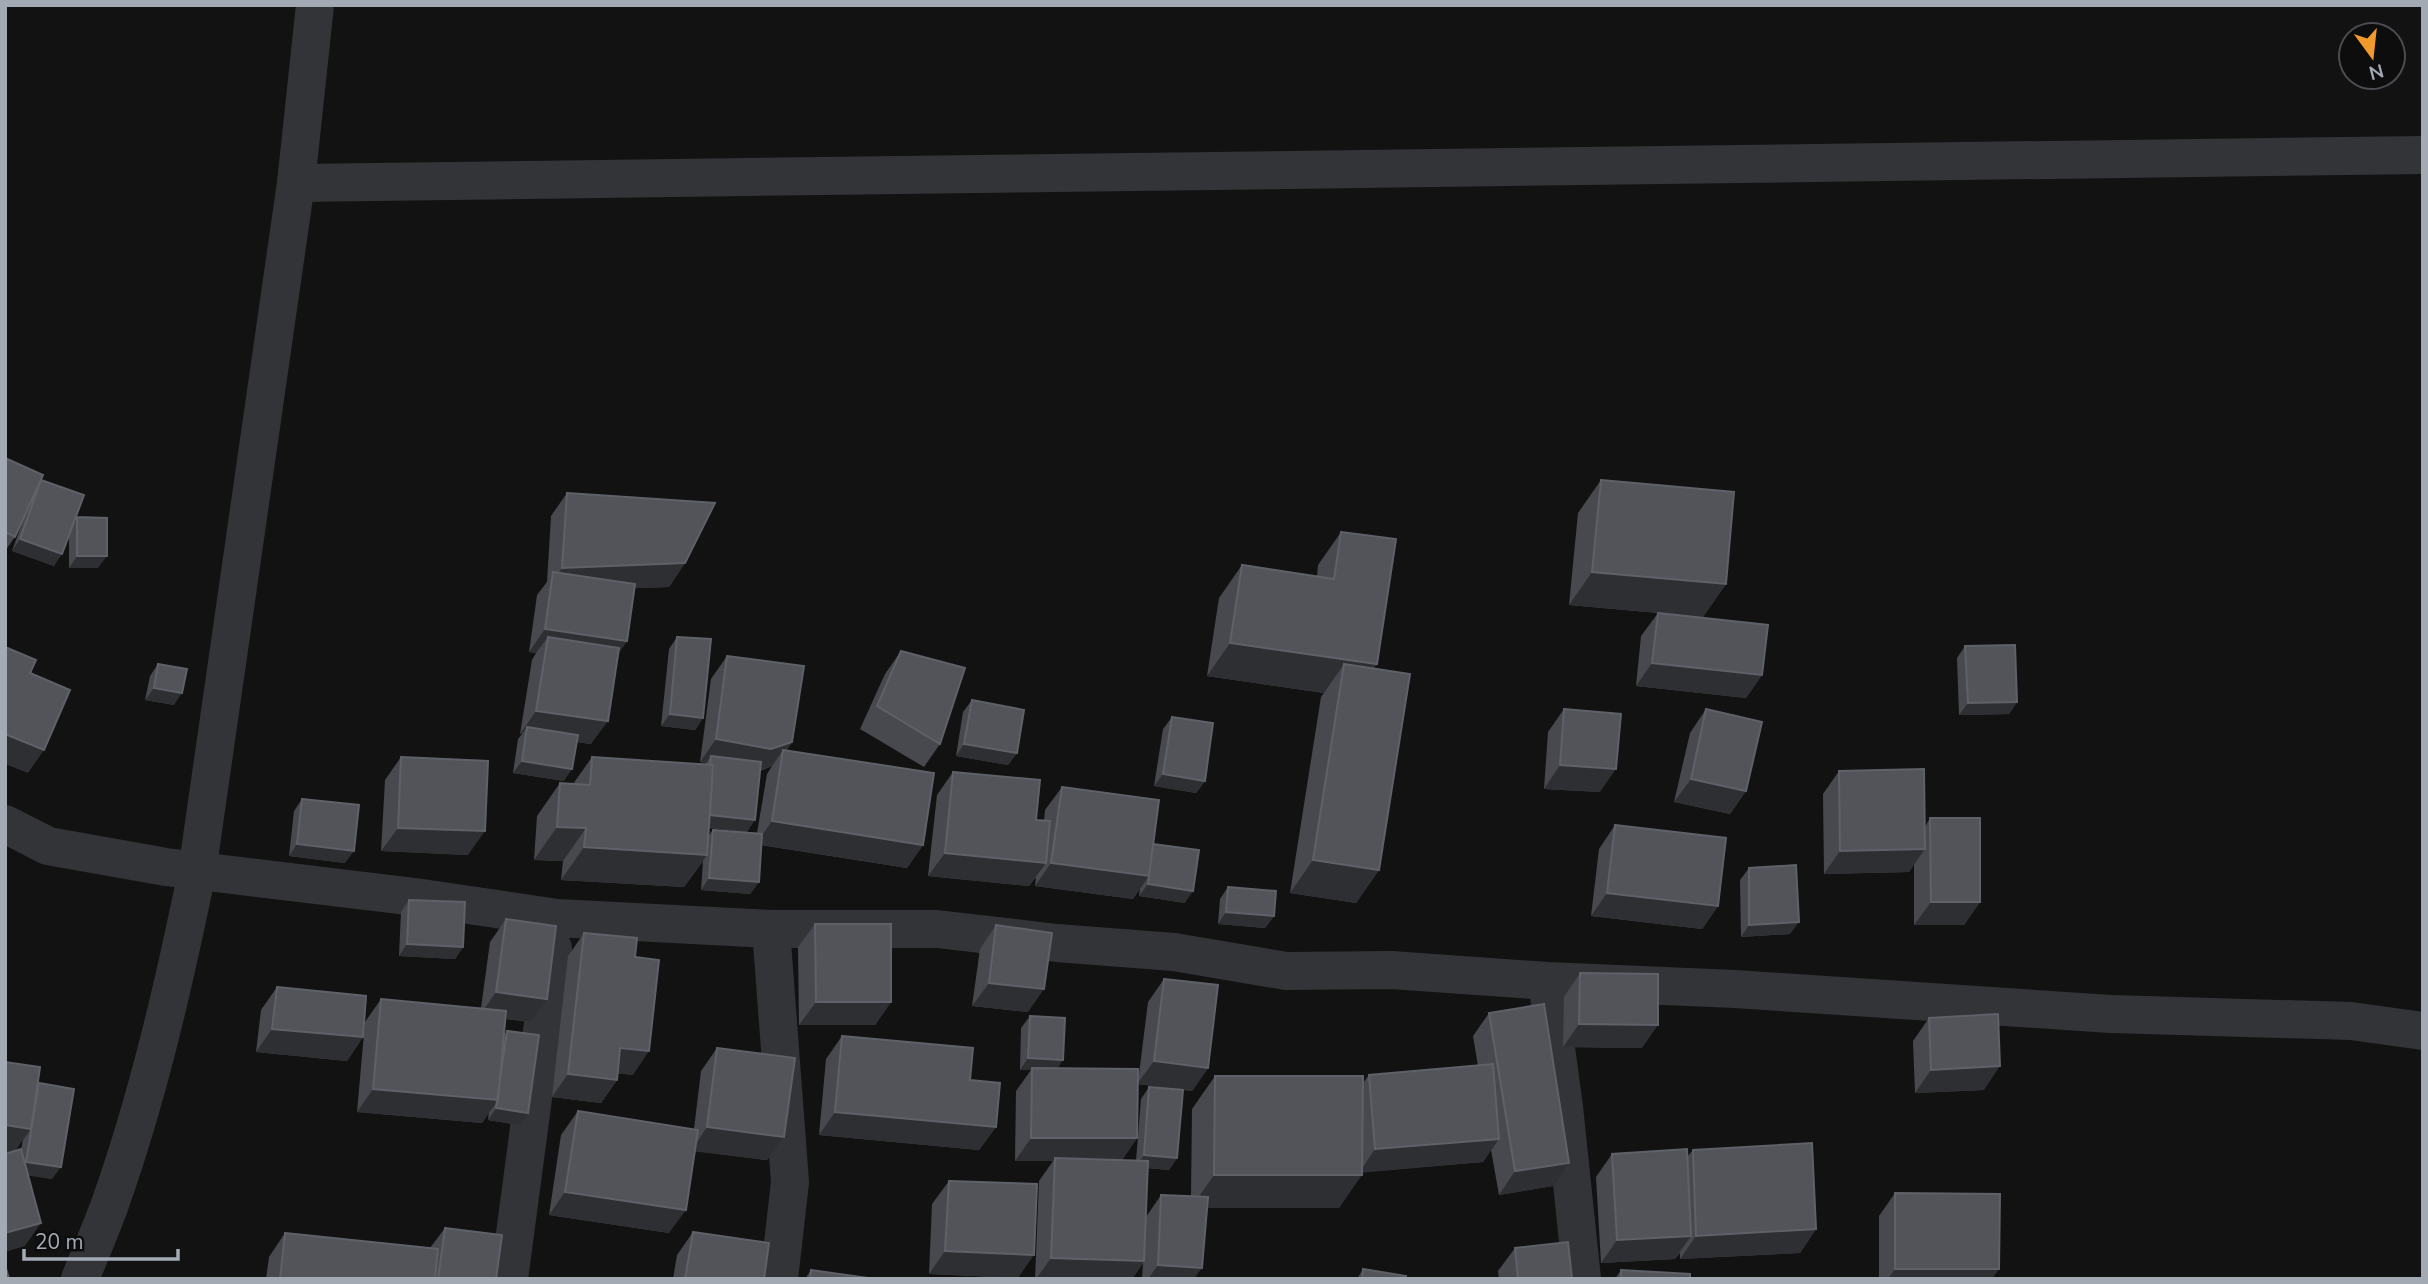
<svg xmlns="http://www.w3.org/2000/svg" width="2428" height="1284" viewBox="0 0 2428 1284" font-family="'Nunito Sans',sans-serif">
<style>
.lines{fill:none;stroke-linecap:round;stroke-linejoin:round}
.minor{stroke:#333438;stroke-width:38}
.tertiary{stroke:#333438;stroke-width:38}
.wall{fill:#48494f;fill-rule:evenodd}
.shaded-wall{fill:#2e2f32}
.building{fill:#52545a;stroke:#5e6168;stroke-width:2}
</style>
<rect width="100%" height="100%" fill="#121213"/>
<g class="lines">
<path class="minor" d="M296,183l2127,-28
M5,824l43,22 118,21 249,30 142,21 214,11h166l120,14 117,9 112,19 105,-1 156,11 188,8 376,25 240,7 72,10
M771,929l19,253 -11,97
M1547,981l17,126 18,172
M509,1279l44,-331"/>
<path class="tertiary" d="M80,1279c10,-25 21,-50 30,-75 38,-107 64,-220 87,-332l99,-689 19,-178"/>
</g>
<path class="wall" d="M5,458l34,25 35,40 3,-6 21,51h-29v-32l-15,30 -42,-15 12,-33 -9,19 -10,14z
M1601,480l125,104 -23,33 -134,-12 9,-92z
M567,493l118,70 -16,24 -34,1 -8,53 -9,13 -27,90 -14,-2 -13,39 -51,-8 5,-34 4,-5h-2l12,-74 4,-7 -7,-1 8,-57 10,-13 4,-66z
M1341,532l33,137 5,201 -23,33 -66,-10 31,-196 3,-4 -117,-17 12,-78 23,-33 75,11 1,-11z
M1658,613l104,62 -16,23 -110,-12 5,-50z
M677,637l26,81 -8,12 -34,-4 8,-77z
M1965,646l52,56 -8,12 -50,1 -2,-57z
M901,651l39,93 -16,23 -64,-38 25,-55z
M727,656l65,86 -6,9 137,94 -16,23 -146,-23 -2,37 -9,12 -49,-4 2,-29 -19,26 -123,-7 2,-19 -29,-1 3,-44 23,-33 13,1 19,-27 113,7 1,-1 -6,-1 11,-83zM772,766l-5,8 -10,59 -44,-3 -5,6 1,-8 38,4 13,-61z
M158,664l16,41 -29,-5 5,-24z
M972,700l45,53 -9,12 -52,-9 7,-44z
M1564,709l36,83 -56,-3 4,-57z
M1706,709l40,82 -16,23 -56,-12 16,-69z
M1172,717l33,64 -9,12 -42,-7 9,-57z
M401,757l67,98 -87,-4 4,-71z
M1839,771l86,56 5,-9 50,84 -16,23h-50v-61l-5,8 -85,2 -1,-80z
M953,772l83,48 8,1 1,-11 17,-23 91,57 32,59 -46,-7 1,-8 -7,11 -98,-13 1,-9 -7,9 -101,-10 9,-81z
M302,799l43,64 -56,-7 5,-45z
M1615,825l103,81 -16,23 -111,-13 8,-67z
M1749,868l41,66 -49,3 -1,-57z
M1228,887l46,29 -9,12 -47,-4 2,-25z
M409,900l54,47 -8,12 -56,-3 2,-44z
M506,919l24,103 -25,-3 -1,17 3,-5 13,94 -32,-5 1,-8 -7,11 -125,-11 8,-90 16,-23 100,9 9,-66z
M815,924l76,78 -16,23h-76l-1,-78z
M996,925l32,87 -56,-6 8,-57z
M584,933l51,24 -2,118 -15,-2 -1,7 -16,23 -49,-6 16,-141z
M1580,973l62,75 -79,-1 1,-50z
M1164,979l44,89 -16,23 -9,-1 -6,68 -8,12 -22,-2 -1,49 15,-22 30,1 1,-87 23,-33 148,7 6,-8 109,-9 -5,-30 16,-23 64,173 -54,9 -8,-45 -8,12 -121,10 -23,36h-132l-13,71h-52l1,-16 -11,16h-97l4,-98 14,-20h-38l1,-70 15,-21h-11l1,-42 9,-12 27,52 81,14 10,-80zM1138,1084l43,6 -32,-3 -8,12 -5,62 -14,-1 15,-22z
M277,987l86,50 -16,24 -91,-9 5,-42z
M1929,1018l55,72 -69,3 -2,-52z
M842,1036l128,44 26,47 -17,23 -160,-15 7,-76z
M717,1048l67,89 -17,23 -72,-9 -26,82 -120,-18 12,-80 17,-24 116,18 7,-58z
M5,1062l32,25 2,-4 13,96 -24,-4 -3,71 -13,-94 -7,-1zM23,1139l-2,12h-6z
M1693,1150l123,79 -16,24 -120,6v-6l-5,6 -74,4 -5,-86 16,-23 75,3z
M949,1181l69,97 -89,-4 3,-70z
M1895,1193l97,86h-113v-63z
M445,1228l51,51h-230l3,-22 16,-24 145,15z
M693,1232l71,47h-91l4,-24z
M1515,1248l57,31h-73l-1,-8z
M1363,1269l42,10h-48z
M811,1270l64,9h-70z
M1621,1270l69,9h-75z"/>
<path class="shaded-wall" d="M20,539l42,15 -8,12 -42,-15z
M77,556h30l-9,12h-29z
M685,563l-16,24 -118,4 1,-8 10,-15z
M1592,572l134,12 -23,33 -134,-12z
M545,629l82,12 -16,23 -63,-27 -12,16 -7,-1z
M1230,643l147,21 -23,33 -10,-33 -20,29 -117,-17z
M1652,663l110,12 -16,23 -110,-12z
M154,688l28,5 -8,12 -29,-5z
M2017,702l-8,12 -50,1 9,-12z
M536,711l72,10 -17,23 -65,-9 1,-8 -5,7h-2z
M670,714l33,4 -8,12 -34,-4z
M5,734l39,16 -16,23 -23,-9z
M716,739l76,3 -10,14 1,-6 -11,16 -17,6 -44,-16 -5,7 -6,-1z
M964,744l53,9 -9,12 -52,-9z
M522,761l50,8 -8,12 -51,-8z
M1560,765l56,4 -16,23 -56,-3z
M1163,774l42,7 -9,12 -42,-7z
M1691,779l55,12 -16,23 -56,-12z
M704,814l51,6 -8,12 -51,-6z
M772,821l151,24 -16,23 -151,-24z
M557,827l29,1 -23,33 -29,-1z
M398,828l87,3 -17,24 -87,-4z
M297,844l57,7 -9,12 -56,-7z
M584,847l123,8 -23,32 -123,-7z
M1925,849l-16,23 -85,2 16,-23z
M945,853l101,10 -17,23 -101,-10z
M1313,860l66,10 -23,33 -66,-10z
M1051,863l98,13 -16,23 -98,-13z
M709,878l50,4 -9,12 -49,-4z
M1148,884l45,7 -8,12 -46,-7z
M1607,893l111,13 -16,23 -111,-13z
M1931,902h49l-16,23h-50z
M1226,912l48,4 -9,12 -47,-4z
M1799,922l-9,12 -49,3 8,-12z
M407,944l56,3 -8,12 -56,-3z
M989,983l55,6 -16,23 -56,-6z
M496,992l51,7 -17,23 -50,-7z
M816,1002h75l-16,23h-76z
M1579,1024l79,1 -16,23 -79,-1z
M272,1029l91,8 -16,24 -91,-9z
M620,1048l29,3 -16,24 -29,-3z
M1028,1058l35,2 -8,12 -23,-4 -1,2h-11z
M1154,1061l54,7 -16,23 -55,-7z
M2000,1066l-16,24 -69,3 16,-23z
M568,1074l49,6 -16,23 -49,-6z
M373,1089l125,11 -16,23 -125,-11z
M496,1108l32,5 -8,12 -32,-5z
M835,1112l161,15 -17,23 -160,-15z
M5,1125l26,4 -17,23 -9,-1z
M707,1127l77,10 -17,23 -76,-9z
M1031,1138h106l-16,24 -66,-4 -2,3h-38z
M1499,1139l-16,23 -124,11 16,-24z
M1144,1155l33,3 -8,12 -34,-3z
M26,1162l35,5 -9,12 -34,-5z
M1569,1163l-16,23 -54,9 16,-24z
M1214,1175h148l-23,33h-148z
M565,1192l121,18 -17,23 -120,-18z
M41,1223l-16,23 -20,6v-19z
M1816,1229l-16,24 -120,6 16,-23z
M1691,1236l-16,23 -74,4 16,-23z
M945,1251l89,4 -16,23 -89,-4z
M1051,1258l93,3 -12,18h-96z
M1158,1265l44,3 -8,11h-46z
M1895,1269h104l-7,10h-104z"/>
<path class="building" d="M5,458l38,17 -28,62 -10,-5z
M41,480l43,15 -22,59 -42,-15z
M1601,480l133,12 -8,92 -134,-12z
M567,493l148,10 -30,60 -123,5z
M77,517l30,1v38h-30z
M1341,532l55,7 -19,125 -147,-21 12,-78 92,14z
M553,572l82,12 -8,57 -82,-12z
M1658,613l110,12 -6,50 -110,-12z
M548,637l71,11 -11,73 -72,-10z
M677,637l34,2 -8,79 -33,-4z
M2015,645l2,57 -49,1 -3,-57z
M5,647l31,13 -6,13 40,17 -26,60 -39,-16z
M901,651l64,17 -25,76 -63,-38z
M727,656l77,10 -12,76 -21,7 -55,-10z
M158,664l29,5 -5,24 -28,-5z
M1344,664l66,10 -31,196 -66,-10z
M972,700l52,10 -7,43 -53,-9z
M1564,709l57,5 -5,55 -56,-4z
M1706,709l56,13 -16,69 -55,-12z
M1172,717l41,6 -8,58 -42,-7z
M527,727l51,8 -6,34 -50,-8z
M783,750l151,23 -11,72 -151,-24z
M711,756l50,6 -6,58 -45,-5 3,-50h-3z
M401,757l87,4 -3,70 -87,-3z
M592,757l121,8 -6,90 -123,-8 2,-19 -29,-1 3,-44 30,2z
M1924,769l1,80 -85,2 -1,-80z
M953,772l87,8 -4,40 14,1 -4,42 -101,-10z
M1062,787l97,13 -10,76 -98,-13z
M302,799l57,6 -5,46 -57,-7z
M1930,818h50v84h-49z
M1615,825l111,13 -8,68 -111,-13z
M713,830l49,4 -3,48 -50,-4z
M1153,844l46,6 -6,41 -45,-7z
M1796,865l3,57 -50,3v-57z
M1228,887l48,4 -2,25 -48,-4z
M409,900l56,2 -2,45 -56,-3z
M506,919l50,7 -9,73 -51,-7z
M815,924h76v78h-75z
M996,925l56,8 -8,56 -55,-6z
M584,933l53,5 -2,19 24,3 -10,91 -29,-3 -3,32 -49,-6z
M1580,973l78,1v51l-79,-1z
M1164,979l54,6 -10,83 -54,-7z
M277,987l89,9 -3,41 -91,-8z
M381,999l125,12 -8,89 -125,-11z
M1544,1004l25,159 -54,8 -26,-158z
M1998,1014l2,52 -69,4 -2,-52z
M1030,1016l35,2 -2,42 -35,-2z
M507,1031l32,4 -11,78 -32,-5z
M842,1036l131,12 -3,32 30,3 -4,44 -161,-15z
M717,1048l78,10 -11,79 -77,-10z
M5,1062l35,5 -9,62 -26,-4z
M1493,1064l6,75 -124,10 -6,-74z
M1032,1068l106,1 -1,69h-106z
M1215,1076h148l-1,99h-148z
M39,1083l35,6 -13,78 -35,-5z
M1149,1087l34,3 -6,68 -33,-3z
M578,1111l120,19 -12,80 -121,-18z
M1812,1143l4,86 -120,7 -3,-86z
M21,1149l20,74 -36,10v-79z
M1687,1149l4,87 -74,4 -5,-86z
M1055,1158l93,3 -4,100 -93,-3z
M949,1181l88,3 -3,71 -89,-4z
M1895,1193l105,1 -1,75h-104z
M1161,1195l47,2 -6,71 -44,-3z
M445,1228l57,7 -6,44h-58z
M693,1232l76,11 -5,36h-79z
M285,1233l153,16 -3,30h-155z
M1568,1242l4,37h-54l-3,-31z
M5,1265l4,14h-4z
M1363,1269l43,7 -1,3h-43z
M811,1270l64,9h-65z
M1621,1270l69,4v5h-69z"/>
<rect width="2428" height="1284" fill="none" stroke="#a3aab4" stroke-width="14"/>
<g transform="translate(2372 56) rotate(165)"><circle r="33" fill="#0d0d0e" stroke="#494c50" stroke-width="2"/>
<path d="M0-5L12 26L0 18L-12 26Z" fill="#f1992c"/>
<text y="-10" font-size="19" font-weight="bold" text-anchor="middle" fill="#a3aab4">N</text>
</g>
<path d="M24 1249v10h154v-10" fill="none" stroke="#a3aab4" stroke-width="3.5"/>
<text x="35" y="1249" font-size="21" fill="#a3aab4" stroke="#0d0d0e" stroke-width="5" paint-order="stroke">20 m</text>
</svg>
